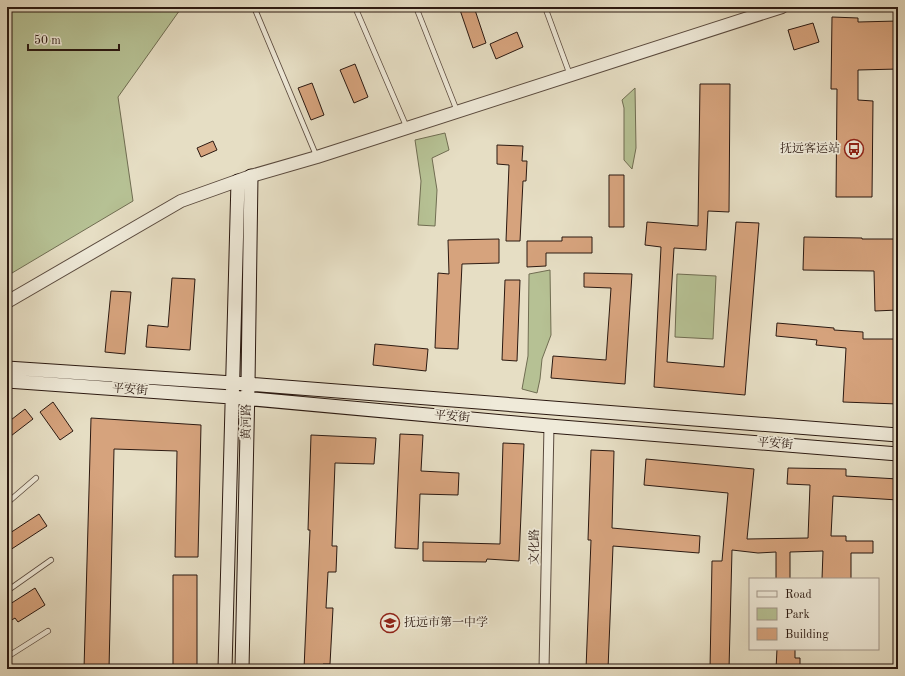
<svg xmlns="http://www.w3.org/2000/svg" width="905" height="676" viewBox="0 0 905 676" font-family="'Old Standard TT','Noto Serif SC',serif">
<style>
.green{fill:#b6c194;stroke:#706d52}
.building{fill:#d6a37d;stroke:#2b1911}
.lines{fill:none;stroke-linecap:round;stroke-linejoin:round}
.service-casing{stroke:#5a4a3e;stroke-width:6}
.minor-casing{stroke:#5a4a3e;stroke-width:11}
.tertiary-casing{stroke:#5a4a3e;stroke-width:14}
.secondary-casing{stroke:#2b1911;stroke-width:15}
.service{stroke:#efead9;stroke-width:4.5}
.minor{stroke:#efead9;stroke-width:9}
.tertiary{stroke:#efead9;stroke-width:12}
.secondary{stroke:#efead9;stroke-width:13}
.labels{text-anchor:middle;dominant-baseline:central;stroke-width:3.5;stroke-linejoin:round;paint-order:stroke}
.poi-label{font-size:12px;fill:#2b1911;stroke:#efead9;text-anchor:end}
.street-label{font-size:12px;fill:#2b1911;stroke:#efead9}
</style>
<rect width="100%" height="100%" fill="#e6dec4"/>
<filter id="stains"><feTurbulence type="fractalNoise" baseFrequency=".005" numOctaves="4"/><feColorMatrix values="0 0 0 0 .2 0 0 0 0 .09 0 0 0 0 .02 0 0 0 .5 -.17"/></filter>
<radialGradient id="worn" r=".72"><stop offset=".6" stop-color="#630" stop-opacity="0"/><stop offset="1" stop-color="#630" stop-opacity=".3"/></radialGradient>
<path class="green" d="M7,7h175l-64,90 15,104 -126,75z
M635,88l1,60 -4,21 -8,-9v-52l-2,-8z
M445,133l4,17 -17,8 5,32 -2,36 -17,-1 3,-44 -6,-41z
M550,270l1,65 -9,24 -2,20 -3,14 -15,-4 6,-33 1,-82z
M677,274l39,2 -3,63 -38,-2z"/>
<path class="building" d="M459,7h15l12,36 -13,5z
M832,17l26,1v4l40,-1v48l-40,1v30l15,1 -1,96h-36l1,-108h-6z
M813,23l6,19 -25,8 -6,-20z
M517,32l6,15 -27,12 -6,-15z
M355,64l13,33 -14,6 -14,-33z
M312,83l12,32 -13,5 -13,-32z
M700,84h30l-1,128 -21,-1 -2,39 -32,-2 -7,114 57,5 12,-145 23,1 -14,172 -91,-8 7,-140 -16,-2 2,-23 51,4z
M213,141l4,9 -16,7 -4,-9z
M497,145l26,1 -1,15h5l-1,20h-3l-3,60h-14l3,-76 -12,-1z
M609,175h15v52h-15z
M562,237h30v16h-46v13l-19,1v-26h35z
M804,237l58,1v1h36v71l-23,1 -1,-40 -71,-1z
M499,239v24l-37,1 -4,85 -23,-1 3,-75 11,1 -1,-34z
M584,273l48,1 -7,110 -74,-6 2,-22 53,4 5,-72 -27,-1z
M172,278l23,1 -5,71 -44,-3 2,-22 20,2z
M505,280h15l-3,81 -15,-1z
M111,291l20,1 -6,62 -20,-2z
M777,323l57,5v2l29,2v7h35v65l-55,-2 3,-54 -30,-3 1,-5 -41,-4z
M375,344l53,5 -2,22 -53,-6z
M53,402l20,29 -13,9 -20,-28z
M25,409l8,10 -26,20v-16z
M91,418l110,7 -3,132h-23l2,-106 -63,-2 -5,220h-25z
M400,434l23,1 -2,36 38,2 -1,22 -38,-1 -2,55 -23,-1z
M311,435l65,3 -2,26 -39,-1 -3,83h5l-1,26h-8l-2,36h7l-3,56h-7v5h-19l6,-139h-2z
M503,443l21,1 -5,117 -32,-2 -1,3 -63,-1v-19l77,2z
M591,450l23,1 -2,77 88,8 -1,17 -86,-7 -5,123h-22l5,-129h-3z
M646,459l108,10 -7,70 61,-1 2,-53 -23,-1 1,-16 58,1v7l52,3v21l-65,-4 -2,40h15v5h27v12h-22v26h-29l1,-28 -33,1v27h-14v-27l-18,1 -26,-3 -3,119h-19l2,-108h10l6,-68 -84,-8z
M39,514l8,12 -40,26v-19h3z
M173,575h24v94h-24z
M35,588l10,17 -27,17 -3,-4 -8,5v-17z
M777,649h18v9h5v11h-24z"/>
<g class="lines">
<g class="service-casing">
<path id="service" d="M254,7l62,148
M355,7l52,121
M416,7l41,104
M545,7l25,68
M7,503l29,-25
M7,591l44,-31
M7,657l41,-26"/>
</g>
<g class="minor-casing">
<path id="minor" d="M544,669l5,-243"/>
</g>
<g class="tertiary-casing">
<path id="tertiary" d="M7,302l174,-101 70,-25 66,-19 465,-150"/>
</g>
<g class="secondary-casing">
<path id="secondary" d="M7,368l241,16 650,51
M7,381l224,16 318,29 349,28
M225,669l13,-488
M242,669l6,-285 3,-208"/>
</g>
<use href="#service" class="service"/>
<use href="#minor" class="minor"/>
<use href="#tertiary" class="tertiary"/>
<use href="#secondary" class="secondary"/>
</g>
<defs>
<g id="bus-ring" transform="scale(1)"><circle r="9.5" fill="#efead9" stroke="#8f2418" stroke-width="1.5"/><path d="M-5-6H5V4H4V6H2V4H-2V6H-4V4H-5ZM-3.5-4V0h7V-4ZM-3.5 1.2v1.5H-2V1.2ZM2 1.2v1.5H3.5V1.2Z" fill="#8f2418"/></g>
<g id="school-ring" transform="scale(1)"><circle r="9.5" fill="#efead9" stroke="#8f2418" stroke-width="1.5"/><path d="M0-5L7-2L0 1L-7-2ZM-4 1L0 2.5L4 1V4Q0 6-4 4Z" fill="#8f2418"/></g>
</defs>
<g fill-rule="evenodd">
<use href="#bus-ring" x="854" y="149"/>
<use href="#school-ring" x="390" y="623"/>
</g>
<g class="labels">
<g class="poi-label">
<text x="840" y="149">抚远客运站</text>
<text x="404" y="623" text-anchor="start">抚远市第一中学</text>
</g>
<g class="street-label">
<text transform="translate(130 390) rotate(5)">平安街</text>
<text transform="translate(452 417) rotate(5)">平安街</text>
<text transform="translate(247 422) rotate(-89)">黄河路</text>
<text transform="translate(775 444) rotate(5)">平安街</text>
<text transform="translate(535 547) rotate(-89)">文化路</text>
</g>
</g>
<rect width="905" height="676" fill="none" stroke="#e6dec4" stroke-width="24"/>
<rect x="8" y="8" width="889" height="660" fill="none" stroke="#2b1911" stroke-width="2"/>
<rect x="12" y="12" width="881" height="652" fill="none" stroke="#2b1911"/>
<rect x="749" y="578" width="130" height="72" fill="#efead9" stroke="#a19689"/>
<rect x="757" y="591" width="20" height="6" fill="#efead9" stroke="#a19689"/>
<text x="785" y="598" font-size="12" fill="#2b1911">Road</text>
<rect x="757" y="608" width="20" height="12" fill="#b6c194" stroke="#a19689"/>
<text x="785" y="618" font-size="12" fill="#2b1911">Park</text>
<rect x="757" y="628" width="20" height="12" fill="#d6a37d" stroke="#a19689"/>
<text x="785" y="638" font-size="12" fill="#2b1911">Building</text>
<path d="M28 44v6h91v-6" fill="none" stroke="#2b1911" stroke-width="2"/>
<text x="34" y="44" font-size="12" fill="#2b1911" stroke="#efead9" stroke-width="3" paint-order="stroke">50 m</text>
<rect width="100%" height="100%" filter="url(#stains)"/>
<rect width="100%" height="100%" fill="url(#worn)"/>
</svg>
